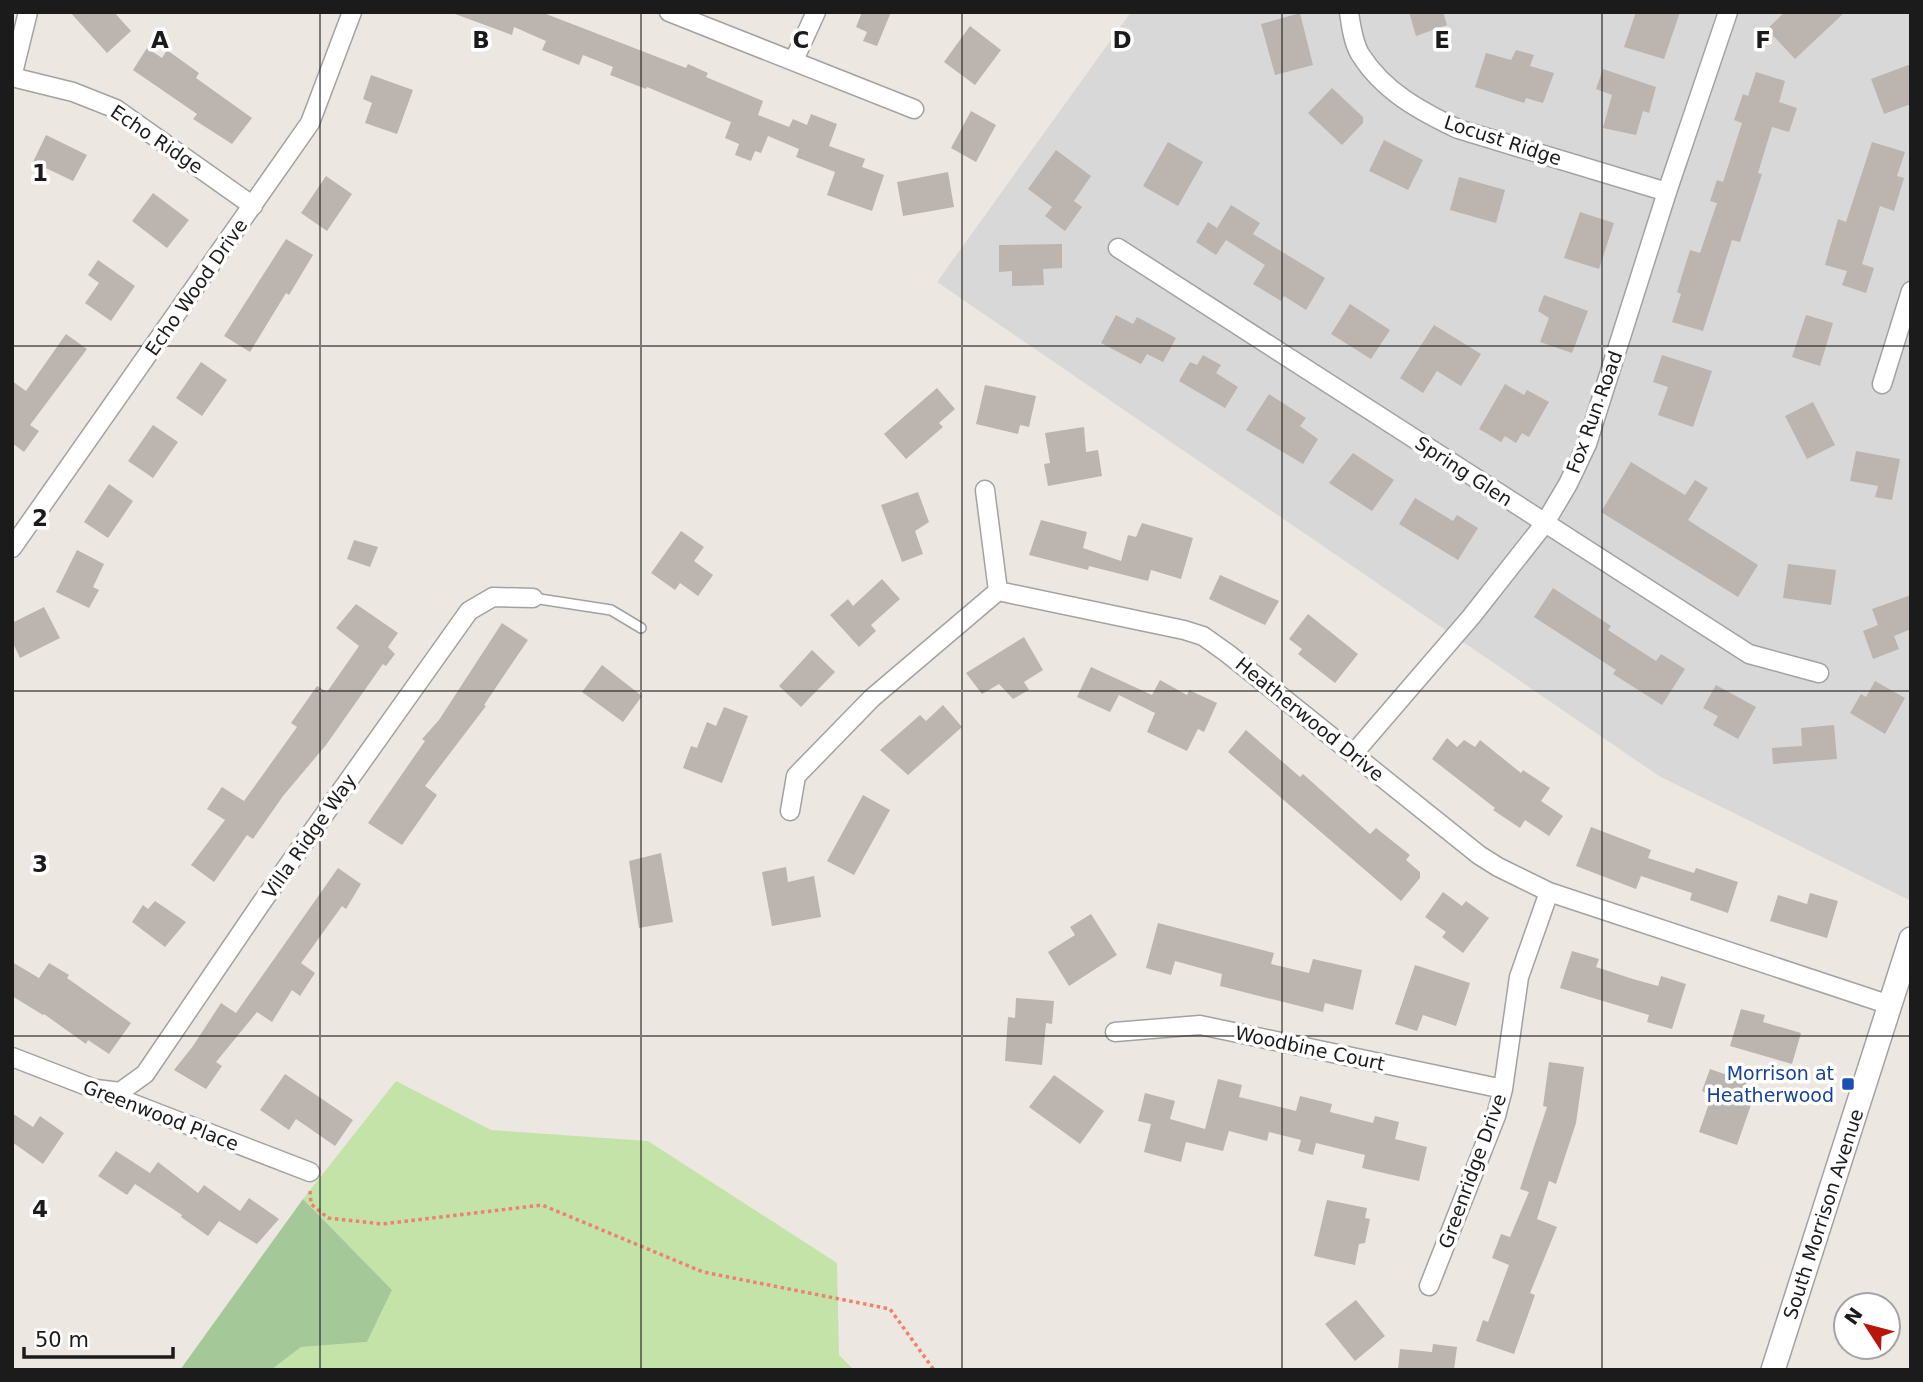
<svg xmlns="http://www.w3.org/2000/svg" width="1923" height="1382" viewBox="0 0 1923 1382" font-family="'DejaVu Sans',sans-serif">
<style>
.residential{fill:#d9d8d8}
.grass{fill:#c3e3a9}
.forest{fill:#a4c898}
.building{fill:#bcb4ae}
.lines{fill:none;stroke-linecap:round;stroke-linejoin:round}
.service-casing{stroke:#a2a2a2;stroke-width:12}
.minor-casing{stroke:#a2a2a2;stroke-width:21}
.tertiary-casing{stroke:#a2a2a2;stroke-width:26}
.path{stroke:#ef816e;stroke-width:3.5;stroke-dasharray:3.5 3.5;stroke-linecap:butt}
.service{stroke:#fff;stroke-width:9}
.minor{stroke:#fff;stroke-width:18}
.tertiary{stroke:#fff;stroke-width:23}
.grid{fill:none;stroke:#1b1b1b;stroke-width:2;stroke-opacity:0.55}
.transit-dot{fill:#1a4fb4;stroke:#fff;stroke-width:2.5}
.labels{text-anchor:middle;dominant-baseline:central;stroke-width:7;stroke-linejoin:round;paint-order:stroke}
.street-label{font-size:19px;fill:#1b1b1b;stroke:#fff}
.transit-label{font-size:19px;fill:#164399;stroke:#fff;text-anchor:end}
.grid-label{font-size:23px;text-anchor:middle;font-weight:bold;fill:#1b1b1b;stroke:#fff;stroke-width:7;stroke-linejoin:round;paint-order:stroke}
</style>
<rect width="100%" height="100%" fill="#ece8e1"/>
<path class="residential" d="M1131,12h780l-2,888 -250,-124 -722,-494z"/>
<path class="grass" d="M396,1081l95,49 157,11 189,122 2,92 15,15h-583l30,-23 66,-5 25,-52 -89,-91z"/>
<path class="forest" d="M303,1199l89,91 -25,52 -66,5 -30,23h-91z"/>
<path class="building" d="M70,12h44l17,19 -24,22z
M456,12h85l145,56 2,-4 20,9 -2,4 57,24 -5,14 31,12 4,-8 14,6 4,-11 26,10 -8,22 36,13 -3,8 22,8 -12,36 -45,-16 8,-23 -39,-15 3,-8 -31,-13 -7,17 -6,-2 -4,10 -16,-6 4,-11 -14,-6 6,-16 -84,-35 -1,2 -36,-14 3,-8 -30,-12 -4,10 -37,-15 4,-9 -32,-14 -2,8 -57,-21z
M862,12h29l-14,34 -14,-5 4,-9 -11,-5z
M1409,12h34l4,13 -31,11z
M1636,12h44l-16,47 -40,-12z
M1785,12h60l-50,47 -28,-30z
M1300,13l13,52 -38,10 -14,-51z
M970,26l31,24 -26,35 -31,-23z
M147,48l15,10 5,-8 32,23 -3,5 56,40 -20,26 -39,-25 4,-5 -64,-44z
M1516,50l18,5 -4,11 24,7 -11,30 -17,-5 -2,5 -49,-16 11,-34 25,7z
M1911,64v40l-27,10 -13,-35z
M1603,69l53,18 -7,26 -6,-2 -7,24 -33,-7 9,-33 -16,-6z
M1756,72l29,9 -6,21 18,6 -8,24 -17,-5 -14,46 4,1 -22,68 -8,-2 -29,91 -31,-9 9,-28 -4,-2 13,-42 10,3 17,-50 -7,-2 7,-21 6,2 19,-59 -8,-3 9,-26 5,2z
M371,75l42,15 -16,44 -32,-11 7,-20 -9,-4z
M1332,88l31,29v6l-21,22 -34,-32z
M971,111l25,14 -20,37 -25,-14z
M46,135l41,20 -14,26 -40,-19z
M1384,140l39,20 -15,30 -39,-19z
M1168,142l35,20 -25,44 -35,-20z
M1872,142l33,10 -8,24 7,2 -10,33 -14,-5 -18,58 12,4 -8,25 -24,-8 5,-14 -22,-6 13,-46 8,3z
M1056,150l35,26 -17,25 8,6 -17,24 -20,-15 7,-9 -24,-18z
M948,172l6,35 -51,9 -6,-34z
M326,176l26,18 -25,37 -26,-18z
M1459,177l46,13 -9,33 -46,-13z
M153,193l36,27 -22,28 -35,-27z
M1231,205l29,18 -7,11 72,44 -19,32 -22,-14 -3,5 -28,-17 12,-19 -39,-25 -10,15 -20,-13 12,-20 9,6z
M1580,212l34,11 -15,46 -35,-11z
M286,239l27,16 -24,40 -3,-2 -36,59 -26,-16z
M1062,244v24l-19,1 1,16 -32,1v-15l-13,1v-27z
M98,260l37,26 -24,35 -26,-18 14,-20 -11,-8z
M1544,295l44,16 -16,42 -32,-11 9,-24 -11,-7z
M1350,304l40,26 -19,29 -40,-25z
M1116,315l17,9 4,-7 39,21 -13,24 -16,-8 -6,10 -40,-21z
M1806,315l27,8 -13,43 -28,-9z
M1434,325l47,29 -20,32 -24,-15 -14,22 -23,-15z
M66,334l21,15 -57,76 9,6 -15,21 -12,-9v-62l14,10z
M1203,355l18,10 -5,8 22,14 -13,21 -46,-27 11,-19 7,3z
M1662,355l50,16 -19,56 -35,-12 10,-28 -15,-5z
M201,362l26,18 -25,36 -26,-18z
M1505,384l19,11 3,-5 22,12 -20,35 -7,-4 -6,10 -11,-7 -4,6 -22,-13z
M985,385l51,11 -7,31 -9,-2 -2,9 -42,-10z
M937,388l18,21 -16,14 4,4 -37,32 -22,-25z
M1269,394l37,24 -6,8 18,13 -15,25 -57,-34z
M1813,402l22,43 -28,14 -22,-43z
M153,425l25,17 -25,36 -25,-17z
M1084,427l2,25 12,-2 4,26 -54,10 -4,-22 6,-1 -5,-30z
M1856,451l44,8 -8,41 -17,-3 3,-11 -28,-5z
M1353,453l41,27 -22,31 -43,-28z
M1631,462l54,33 10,-15 13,8 -20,32 70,45 -20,32 -137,-85z
M109,484l24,17 -25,37 -24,-16z
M918,492l11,30 -14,9 8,23 -21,8 -21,-57z
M1415,498l38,23 4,-6 21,13 -20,32 -59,-36z
M1041,520l46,12 -4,16 38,13 7,-26 8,2 6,-14 51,15 -12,41 -30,-9 -3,11 -59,-15 -1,4 -59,-15z
M681,531l23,16 -10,14 19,14 -15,21 -18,-13 -5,7 -24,-17z
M354,540l24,7 -8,20 -23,-8z
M77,550l27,14 -11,23 6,3 -10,18 -33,-16z
M1788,564l48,6 -5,35 -48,-7z
M1220,575l59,26 -14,24 -56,-26z
M882,579l18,20 -29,26 5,6 -17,16 -29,-32 18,-16 5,7z
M1553,588l58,38 -3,4 48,31 5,-7 24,15 -23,36 -49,-31 3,-4 -82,-53z
M1911,595v34l-17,7 5,13 -26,10 -10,-28 15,-6 -6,-16z
M356,604l42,29 -10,14 7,7 -9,12 -3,-2 -57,81 -43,51 -30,43 -6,-4 -33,47 -23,-17 34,-45 -18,-11 15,-22 22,14 53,-74 -6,-4 26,-37 10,6 32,-46 -23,-18z
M44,607l16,31 -40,20 -8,-17v-18z
M1308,614l50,40 -23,29 -37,-29 4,-5 -13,-10z
M502,623l26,17 -44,65 2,1 -61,80 12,9 -35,50 -34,-22 57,-82 -3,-2 17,-19z
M1024,637l19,33 -19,12 5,8 -16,9 -14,-15 -17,10 -16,-21z
M812,650l23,22 -34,35 -22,-21z
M602,665l40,31 -19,26 -41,-30z
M1091,667l61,28 8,-15 27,15 2,-5 28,13 -13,29 -6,-3 -11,22 -40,-19 8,-19 -36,-18 -9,17 -33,-15z
M1875,681l30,17 -20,36 -35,-21 11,-19 5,3z
M1716,685l40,22 -18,32 -25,-14 5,-9 -15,-8z
M943,705l19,22 -54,48 -28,-25 40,-35 6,6z
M724,707l24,9 -26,67 -39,-15 8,-22 6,2 10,-26 9,4z
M1834,725l3,34 -64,5 -1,-16 30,-2 -1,-18z
M1246,730l54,47 3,-3 67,60 6,-6 34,27 -4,5 14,12v6l-19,23 -173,-149z
M1447,738l10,9 7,-7 11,7 5,-7 41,33 2,-3 27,18 -9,13 22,15 -14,20 -24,-16 -5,8 -27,-18 2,-2 -63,-49z
M863,795l27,15 -36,65 -27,-14z
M1591,827l60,23 -3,8 46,15 2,-5 42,14 -10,31 -38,-13 2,-7 -51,-17 -5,13 -60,-23z
M661,853l12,69 -34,6 -10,-67z
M786,867l2,15 26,-6 7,41 -49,9 -10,-54z
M338,868l23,16 -15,25 -4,-3 -41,57 14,10 -15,23 -8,-6 -20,32 -15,-10 -41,50 6,4 -16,23 -32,-19 19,-24 28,-43 15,10z
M1443,892l19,14 4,-5 23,17 -26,35 -21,-16 4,-5 -21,-15z
M1810,893l28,8 -11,37 -57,-17 8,-26 29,9z
M155,901l31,21 -21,25 -33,-25 11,-17 5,4z
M1091,914l26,41 -48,31 -21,-34 27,-17 -5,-8z
M1158,923l116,30 -3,11 38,9 4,-14 49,11 -9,40 -28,-7 -2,9 -103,-26 2,-12 -47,-13 -4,14 -25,-7z
M1572,951l27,8 -3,8 37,12 25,7 3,-10 25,8 -14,45 -25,-7 2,-7 -89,-27z
M12,962l27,16 10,-15 20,12 -2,3 64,45 -22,31 -21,-14 -2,4 -42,-30 -1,1 -31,-19z
M1415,965l55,18 -14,43 -33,-11 -6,16 -22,-7z
M1016,998l38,3 -2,23 -6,-1 -4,42 -37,-4 3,-44 7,1z
M1741,1009l24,6 -2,7 38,11 -9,31 -62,-18z
M1549,1062l35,5 -8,56 -20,61 -7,-3 -12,38 20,8 -27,66 5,2 -21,59 -38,-13 7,-21 5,2 21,-57 -17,-7 9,-24 9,3 19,-45 -9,-3 27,-82 -4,-1z
M1710,1069l37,13 -7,19 11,4 -14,40 -38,-13 13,-37 -10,-4z
M285,1074l68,46 -18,26 -39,-27 -7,11 -29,-20z
M1054,1075l50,36 -24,33 -51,-37z
M1218,1079l24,6 -3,12 57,14 4,-15 32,8 -2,8 43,11 2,-7 24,6 -4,17 32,8 -8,34 -57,-13 3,-13 -49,-12 -3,12 -15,-4 3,-11 -32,-8 -2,9 -38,-10 -6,20 -37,-9 -5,20 -37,-10 7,-28 -13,-3 7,-28 30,8 -5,18 35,10z
M12,1113l21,14 7,-11 24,17 -21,31 -31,-22z
M116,1151l34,22 8,-11 40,31 6,-8 36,26 9,-13 30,21 -22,25 -38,-23 -11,15 -27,-19 1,-2 -47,-31 -8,11 -29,-19z
M1327,1200l40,8 -2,10 5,1 -5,24 -6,1 -4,21 -41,-9z
M1356,1300l29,36 -30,25 -30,-37z
M1433,1344l24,3 -3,23h-56l2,-21 32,3z"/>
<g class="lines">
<g class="service-casing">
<path id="service" d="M533,598l78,12 30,18"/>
</g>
<g class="minor-casing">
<path id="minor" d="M28,12l-16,65 61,15 43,17 137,97
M669,12l245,97
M1349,12c2,14 4,30 11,42 23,37 60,57 98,75l209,63
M794,60l22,-48
M1118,248l631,406 70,19
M1882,384l29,-93
M985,490l13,101
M12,548l298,-425 42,-111
M1354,753l117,-136 74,-94 23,-39 19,-40 80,-252 61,-180
M790,811l6,-35 76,-78 126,-107 186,39 19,6 24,17 252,202 19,12 51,25 341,113
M1115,1032l85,-7 303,64
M12,1057l298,115
M96,1089l24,3 25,-18 117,-172 207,-291 24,-14 40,1
M1429,1286l67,-170 7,-27 16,-112 30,-85"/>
</g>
<g class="tertiary-casing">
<path id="tertiary" d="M1773,1370l138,-431"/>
</g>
<path class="path" d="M310,1191l1,13 17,14 54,6 160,-19 161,67 187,37 44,61"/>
<use href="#service" class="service"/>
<use href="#minor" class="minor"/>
<use href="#tertiary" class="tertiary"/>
</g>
<path class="grid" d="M320,12v1358M641,12v1358M962,12v1358M1282,12v1358M1602,12v1358M12,346h1899M12,691h1899M12,1036h1899"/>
<rect class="transit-dot" x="1841" y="1077" width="14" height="14" rx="3.5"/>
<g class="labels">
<g class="street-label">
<text transform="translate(157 139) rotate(34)">Echo Ridge</text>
<text transform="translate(1503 140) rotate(18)">Locust Ridge</text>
<text transform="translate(196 287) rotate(-55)">Echo Wood Drive</text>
<text transform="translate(1594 412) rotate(-70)">Fox Run Road</text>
<text transform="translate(1464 471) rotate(33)">Spring Glen</text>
<text transform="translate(1310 719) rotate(39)">Heatherwood Drive</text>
<text transform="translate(309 836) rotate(-55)">Villa Ridge Way</text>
<text transform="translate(1310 1048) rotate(12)">Woodbine Court</text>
<text transform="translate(161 1115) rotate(21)">Greenwood Place</text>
<text transform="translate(1472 1171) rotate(-70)">Greenridge Drive</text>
<text transform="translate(1823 1214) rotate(-72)">South Morrison Avenue</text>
</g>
<g class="transit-label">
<text x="1834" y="1073">Morrison at<tspan x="1834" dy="22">Heatherwood</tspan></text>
</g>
</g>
<g class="grid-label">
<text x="160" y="48">A</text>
<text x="481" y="48">B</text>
<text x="801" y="48">C</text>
<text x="1122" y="48">D</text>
<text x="1442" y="48">E</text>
<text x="1763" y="48">F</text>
<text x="40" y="181">1</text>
<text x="40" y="526">2</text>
<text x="40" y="872">3</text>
<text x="40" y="1217">4</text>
</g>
<rect width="1923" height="1382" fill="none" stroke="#1b1b1b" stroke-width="28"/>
<g transform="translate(1867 1326) rotate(306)"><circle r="33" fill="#ffffff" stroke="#a4a4a4" stroke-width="2"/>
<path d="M0-5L12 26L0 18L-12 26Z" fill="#b8150d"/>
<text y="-10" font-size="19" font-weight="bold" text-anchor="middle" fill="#1b1b1b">N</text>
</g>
<path d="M24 1347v10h149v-10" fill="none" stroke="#1b1b1b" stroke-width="3.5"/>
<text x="35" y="1347" font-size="21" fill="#1b1b1b" stroke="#ffffff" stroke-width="5" paint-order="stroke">50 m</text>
</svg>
